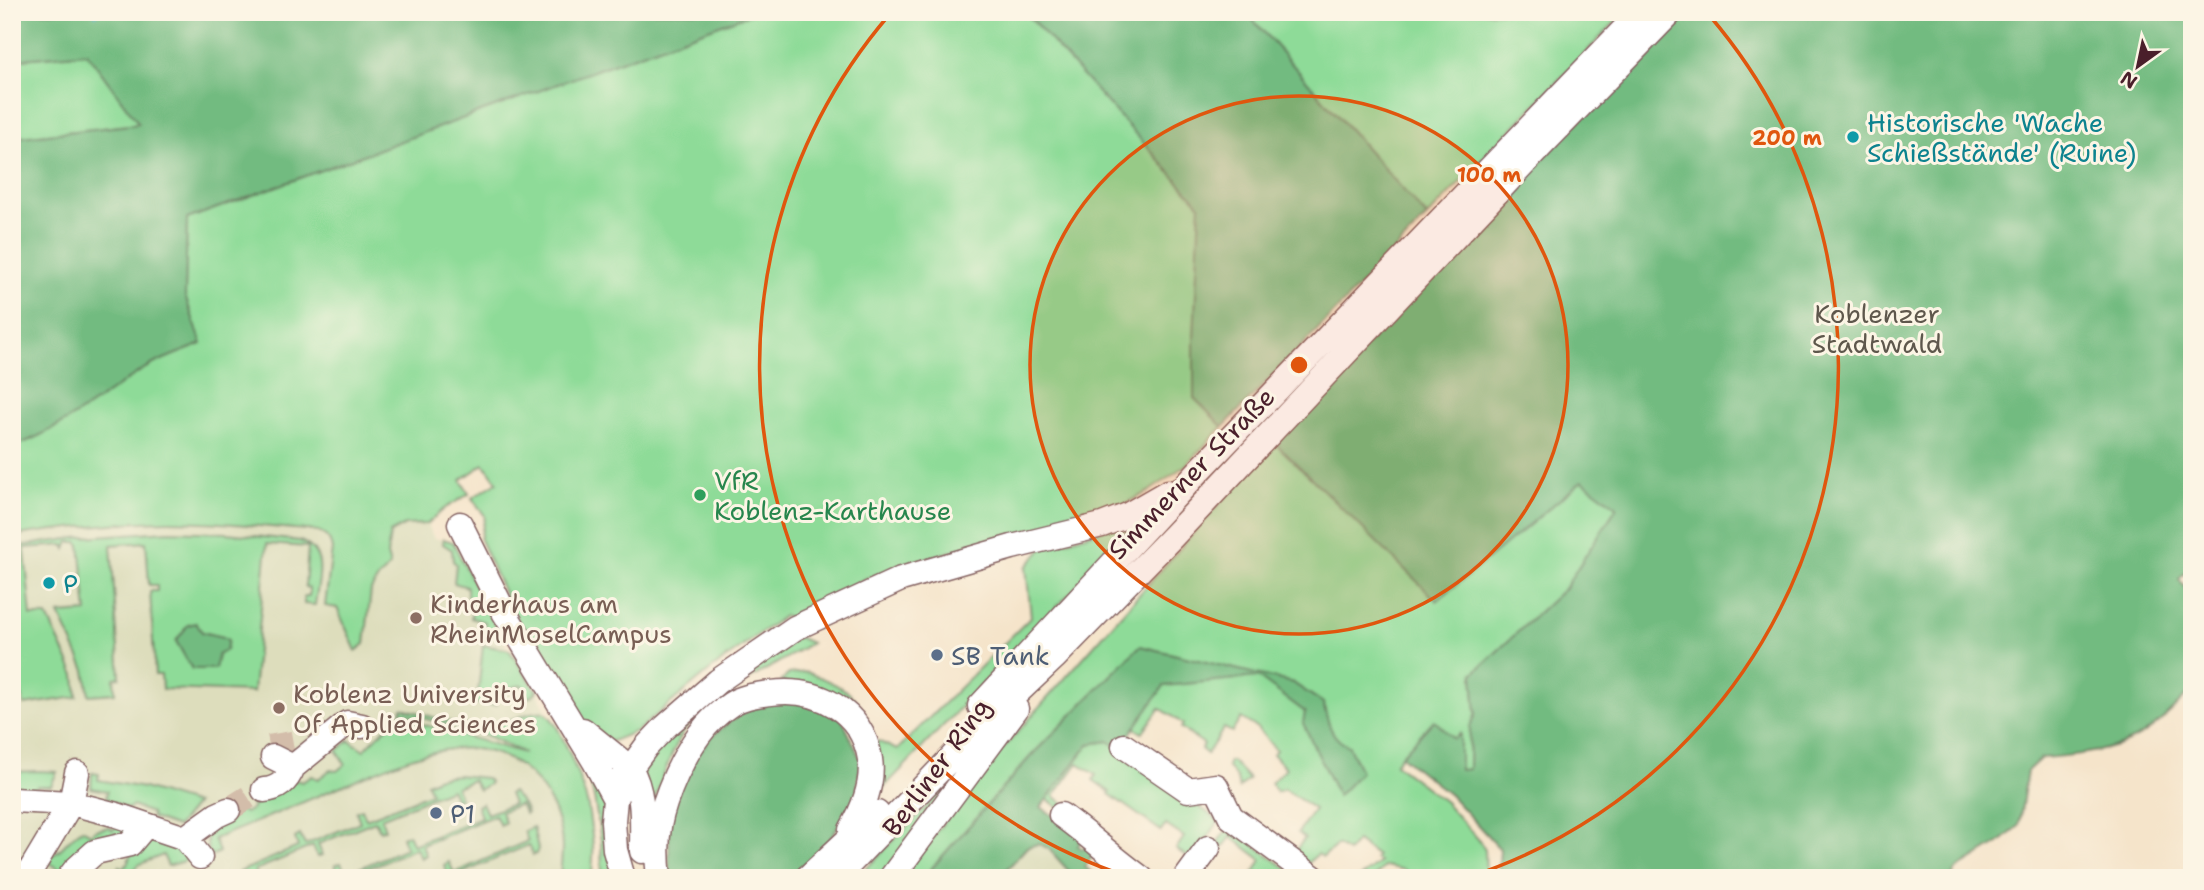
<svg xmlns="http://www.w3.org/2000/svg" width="2204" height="890" viewBox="0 0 2204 890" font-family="'Shantell Sans',sans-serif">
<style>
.built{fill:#ddddbc}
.green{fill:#8edb98;stroke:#6c7d62;stroke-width:2;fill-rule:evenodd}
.forest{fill:#72bb80;stroke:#5e6d56;stroke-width:2}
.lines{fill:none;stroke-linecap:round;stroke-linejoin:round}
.stream{stroke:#4fb1ce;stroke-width:5}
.minor-tunnel{stroke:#d3bdaa;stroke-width:24;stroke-dasharray:24 12;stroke-linecap:butt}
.minor-casing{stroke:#866463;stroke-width:27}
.highway-casing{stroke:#866463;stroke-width:38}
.minor{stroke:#fff;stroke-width:24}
.highway{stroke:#fff;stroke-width:35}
.ring{fill:none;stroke:#e0560e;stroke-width:3.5}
.culture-dot{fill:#0f9aa8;stroke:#fcf5e5;stroke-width:2.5}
.leisure-dot{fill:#2e9e5b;stroke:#fcf5e5;stroke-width:2.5}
.education-dot{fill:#8d6e63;stroke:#fcf5e5;stroke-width:2.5}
.service-dot{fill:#5c6f8a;stroke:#fcf5e5;stroke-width:2.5}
.labels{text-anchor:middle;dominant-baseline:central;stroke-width:6;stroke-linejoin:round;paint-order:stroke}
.culture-label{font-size:26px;fill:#0d838f;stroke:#fcf5e5;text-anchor:start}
.park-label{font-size:26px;fill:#5e574c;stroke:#fcf5e5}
.street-label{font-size:26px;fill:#4a1f2b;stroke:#fcf5e5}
.leisure-label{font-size:26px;fill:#27864d;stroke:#fcf5e5;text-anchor:start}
.education-label{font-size:26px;fill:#785e54;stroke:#fcf5e5;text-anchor:start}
.service-label{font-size:26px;fill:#4e5e75;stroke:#fcf5e5;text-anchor:start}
.centre{fill:#e0560e;stroke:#fcf5e5;stroke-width:3.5}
.ring-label{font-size:21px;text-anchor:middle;font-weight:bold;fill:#e0560e;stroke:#fcf5e5;stroke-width:6;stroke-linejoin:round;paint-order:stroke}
</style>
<rect width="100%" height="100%" fill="#fcf5e5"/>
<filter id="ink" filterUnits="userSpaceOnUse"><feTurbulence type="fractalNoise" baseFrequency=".0143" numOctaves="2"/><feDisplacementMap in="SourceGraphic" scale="14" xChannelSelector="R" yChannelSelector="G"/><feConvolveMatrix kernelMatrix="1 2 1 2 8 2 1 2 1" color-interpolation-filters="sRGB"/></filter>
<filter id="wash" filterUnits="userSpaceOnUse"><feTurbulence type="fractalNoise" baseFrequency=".00686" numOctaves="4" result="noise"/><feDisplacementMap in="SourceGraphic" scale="28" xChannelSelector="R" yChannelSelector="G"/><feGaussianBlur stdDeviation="1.57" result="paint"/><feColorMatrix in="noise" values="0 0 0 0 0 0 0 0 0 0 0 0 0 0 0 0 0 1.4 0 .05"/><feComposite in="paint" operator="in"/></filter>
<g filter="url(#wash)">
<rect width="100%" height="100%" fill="#f5e4ca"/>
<path class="built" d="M425,520l9,18 19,4 53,104 24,32 36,72 10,128h-564v-342l69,-9 87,-6 59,2z
M1038,843l10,5 27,30h-76l28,-31z"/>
<path class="green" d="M755,12h270l175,193 -6,192 29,30 -38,39 -37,26 -35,18 -153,39 -64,19 -29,10 -78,40 -5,-2 -75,55 -72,60 -27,11 -25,-15 -71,-112 -34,-75 5,-24 -13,-18 25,-16 -13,-18 -23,16 8,14 -25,15 -17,15 -22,1 -15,8 -3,22 3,11 -14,15 -5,9 -6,54 -9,7 -19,-43 -12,-2 7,-57c-2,-11 -7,-15 -17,-18 -48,-4 -97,-10 -146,-10 -52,1 -106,7 -157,15v-89c48,-16 88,-50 130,-77 18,-11 40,-18 59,-26l-16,-48 2,-77z
M1246,12h379l-198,205z
M87,53l52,71 -127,14v-78z
M1274,442l101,97 144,-5 63,-54 35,27 -53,82 -91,85 3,41 -6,12 -1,42 -9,2 -1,-37 -5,5 -53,17 -6,8 50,38 34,38 6,10 1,28h-80l-1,-8 -20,-4 -12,12h-14l21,-16 -5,-3 2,-3 -20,-15 -9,11 -11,-7 -14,12 -5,-3 -13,11 -13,-10 13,-17 -7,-5 16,-24 -30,-20 -7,3 -6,-9 15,-15 -13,-14 3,-4 -19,-22 -16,-10 -9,14 -8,-4 -17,26 -6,-5 3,-5 -23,-16 2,-4 -23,-16 -18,25 -8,-5 29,-42 95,-10 47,36 17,50 16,34 2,-53 -10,-13 -7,-27 -30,-20 -153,-37 -109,110 -108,122h-21l74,-99z
M1144,516l-271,283 2,-54 3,-4 19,9 134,-133 -5,-50 16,-18z
M168,531l59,2 73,8c29,12 18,38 15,64l-11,-1v-8h5v-8l-4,-1 3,-40 -41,-3 -14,148 -91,-3 -1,-14h-6l-5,-84h7v-6h-8l-3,-43 -35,3 9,132 -6,1 1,15 -26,2 -4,-25 -26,-56 28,-2 -7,-67 -3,-3h-8l-3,7 -2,-4 -39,3v4l6,64h16l28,59 2,22 -53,8 -3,-13h-6l-3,-14v-131l71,-10zM196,624l6,8 21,5 3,13 -34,19 -16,-28 12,-16z
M443,539l10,3 44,87 -8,10 -5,-1 1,-16 -14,-4 1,-8 -5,-2v-21l-13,-4 2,-19 -3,-3 -1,-11 -9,-6z
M798,637l13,6c-35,23 -106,55 -128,90 -13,21 -21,47 -30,70l-13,-36 79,-78z
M483,645l26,5 28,41 -5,5 -6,2 -4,-13 -29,7 3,13 -22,-2 1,-9 3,-1z
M807,672c25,10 54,20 58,49l-84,-40 8,-7z
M402,708c24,6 59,20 84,19 16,0 44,-18 57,-15 15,3 42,78 45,95 2,13 4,26 5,38 1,11 -1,22 -1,32l-32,1c1,-16 4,-32 0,-48 -12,-53 -53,-86 -108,-81 -39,4 -75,22 -111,37 -42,18 -84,36 -127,53l5,13 -8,4 -4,-10v-12l32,-25 6,4 8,-5 -2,-4 13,-12 32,-12 6,2 10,-6 6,3 12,-9 7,1 8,-7 -8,-13 12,-11 15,10 36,-36 1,4 123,35 -34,-16 -89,-25z
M1109,741l110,80 -27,39 -16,-11 8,-12 -18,-12 -5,6 -52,-37 1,-2 -17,-12 3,-5 -18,-12 -24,33 11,9 -3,5 -15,-11 42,-55z
M1229,761h3l17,18 -10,9 -2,-9 -10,-13z
M966,765l-86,113h-23l5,-5z
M40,771l17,1 -6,14h-14l-3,5 -21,-2 -1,-17z
M92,773l7,1 -1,6 46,8 52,16 -19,23 -25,-9 -1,-5 -19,-7 -4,3 -22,-10 1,-8 -16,-3z
M458,775l27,3 5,4 -1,2 -10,6 -6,-10 -17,7 4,11 -4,2 -5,-11 -70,29 4,11 -5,2 -5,-10 -57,23 4,11 -5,2 -4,-11 -58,24 3,8h-12l-7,-6 59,-25 -3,-9 5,-3 5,10 55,-23 -4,-11 6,-2 4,10 65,-26 -4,-10 12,-6z
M588,775l15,14 9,79 -2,10h-8l-1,-37 -7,-43z
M512,792l11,12 4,9 -2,1 -5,-10 -19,8 4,10 -5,3 -5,-10 -73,30 4,10 -5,3 -5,-10 -57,24 2,6h-7l-2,-4 -8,4h-8l4,-2 -5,-11 6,-2 5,11 60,-26 -4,-11 6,-3 5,11 68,-28 -4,-11 5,-3 5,11 26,-10 -4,-10z
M121,821l18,8 -77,42 -12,-8 -1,-6c15,-7 20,-20 33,-28l9,5 4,-4 14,-3 4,3z
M533,827l5,22 -2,5 -3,1 -4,-10 -67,28 2,5h-7l-1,-2 -14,2 6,-3 -4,-10 5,-3 5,11 74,-32 -4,-10z
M1229,827l63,45 -4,6h-38l12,-18 -31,-23 -11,14 -6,-4z
M143,836l20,9 3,-3 10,6 1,4 4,-1 13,7 -26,8 -5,-11 -23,9 -17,14h-10l7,-12 3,2 5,-6 5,-15z"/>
<path class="forest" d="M12,12h743l-568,207 -2,77 17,48c-20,8 -42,15 -60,26 -42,27 -82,61 -130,77v-309l127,-14 -52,-71 -75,7z
M1025,12h221l181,205 -204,210 -29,-29v-61l6,-132z
M1683,12h509v553l-13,14 13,19v92c-19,19 -39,42 -64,52 -28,11 -58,14 -87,16l-14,13 -8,55 -20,17 -42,26 -6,9h-453l2,-29 -50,-54 -49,-39 33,-36 20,19 6,-5v36l9,-1 1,-42 6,-13 -3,-40 91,-85 53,-82 -35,-26 -145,120 -163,-159z
M196,623l6,9 21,5 5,3 -2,10 -8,5 -3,14h-23l-16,-28 12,-16z
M1140,646l153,37 30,20c5,18 7,36 26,43l12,26 -23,24 -35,-73 2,-11 -47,-35 -94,9 -39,55 -9,5 -7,-5 -20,3 -48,63 42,30 -5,9 5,3 6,-8 4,14 -8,12 14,11h-24l-27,-30 -10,-4 -11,3 -28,31h-76l108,-122z
M787,700l34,6 21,13 19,41 -5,36 -27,45 -39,37h-121v-71l24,-49 20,-23 24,-19 20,-10z"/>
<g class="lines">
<path class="stream" d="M96,14l1,-2"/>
</g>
</g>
<g filter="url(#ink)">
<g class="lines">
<path class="minor-tunnel" d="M279,733l4,23
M228,810l30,-19 6,-1"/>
<g class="minor-casing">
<path id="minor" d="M460,524l44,88 91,150 20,37
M980,706l217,-233 436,-453
M583,730l47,38c15,25 12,55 12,83
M1124,746l64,44 28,-4 15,31 83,61
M273,757l20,10
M264,790c15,-1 24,-10 29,-23l54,-44 15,3
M12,800l59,3 46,12 68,23 15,19
M1061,815c28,20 52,43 80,63
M185,838l32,-23 11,-5
M26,878l45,-75 6,-30
M69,878l6,-8 20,-18 35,-8 16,-19
M623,878l-8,-28 -2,-29 2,-22 9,-22 22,-30 19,-20 53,-46 77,-53 106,-49 111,-32 90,-22 26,-10 40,-23
M659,878c-5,-42 0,-65 17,-103 13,-28 29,-54 55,-71 12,-8 26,-9 40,-11 46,-6 91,17 99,66 4,25 -7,50 -19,71
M807,878l70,-65
M836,878l143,-149 75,-71 119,-122 367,-389 131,-135
M891,878l125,-169
M1186,878l22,-30"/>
</g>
<g class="highway-casing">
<path id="highway" d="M1633,20l7,-8"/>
</g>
<use href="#minor" class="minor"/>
<use href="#highway" class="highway"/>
</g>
</g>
<circle cx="1299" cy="365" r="269" fill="#e0560e" fill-opacity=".12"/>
<g class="ring">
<circle cx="1299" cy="365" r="269"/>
<path d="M1132 878A539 539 0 0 1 889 15M1709 15A539 539 0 0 1 1466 878"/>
</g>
<g class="culture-dot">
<circle cx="1853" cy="137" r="7"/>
<circle cx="49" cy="583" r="7"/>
</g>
<circle class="leisure-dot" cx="700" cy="495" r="7"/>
<g class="education-dot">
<circle cx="416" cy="618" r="7"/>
<circle cx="279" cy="708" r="7"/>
</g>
<g class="service-dot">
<circle cx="937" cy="655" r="7"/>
<circle cx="436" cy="813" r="7"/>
</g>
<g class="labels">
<g class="culture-label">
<text x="1867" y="122">Historische 'Wache<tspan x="1867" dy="30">Schießstände' (Ruine)</tspan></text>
<text x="63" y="583">P</text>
</g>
<g class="park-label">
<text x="1877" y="313">Koblenzer<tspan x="1877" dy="30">Stadtwald</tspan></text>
</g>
<g class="street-label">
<text transform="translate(1191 473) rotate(-46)">Simmerner Straße</text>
<text transform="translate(936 767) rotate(-54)">Berliner Ring</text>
</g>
<g class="leisure-label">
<text x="714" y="480">VfR<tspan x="714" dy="30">Koblenz-Karthause</tspan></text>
</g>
<g class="education-label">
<text x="430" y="603">Kinderhaus am<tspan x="430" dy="30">RheinMoselCampus</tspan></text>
<text x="293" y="693">Koblenz University<tspan x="293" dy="30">Of Applied Sciences</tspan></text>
</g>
<g class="service-label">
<text x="951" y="655">SB Tank</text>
<text x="450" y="813">P1</text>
</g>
</g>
<circle cx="1299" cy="365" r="10" class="centre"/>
<g class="ring-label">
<text x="1787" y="145">200 m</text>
<text x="1489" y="182">100 m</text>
</g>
<rect width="2204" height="890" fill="none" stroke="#fcf5e5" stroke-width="42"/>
<g transform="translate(2138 66) rotate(213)" stroke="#fcf5e5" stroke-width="5" paint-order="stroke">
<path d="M0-5L12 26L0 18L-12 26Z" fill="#4a1f2b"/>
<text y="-10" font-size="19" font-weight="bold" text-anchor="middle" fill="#4a1f2b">N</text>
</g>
</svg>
